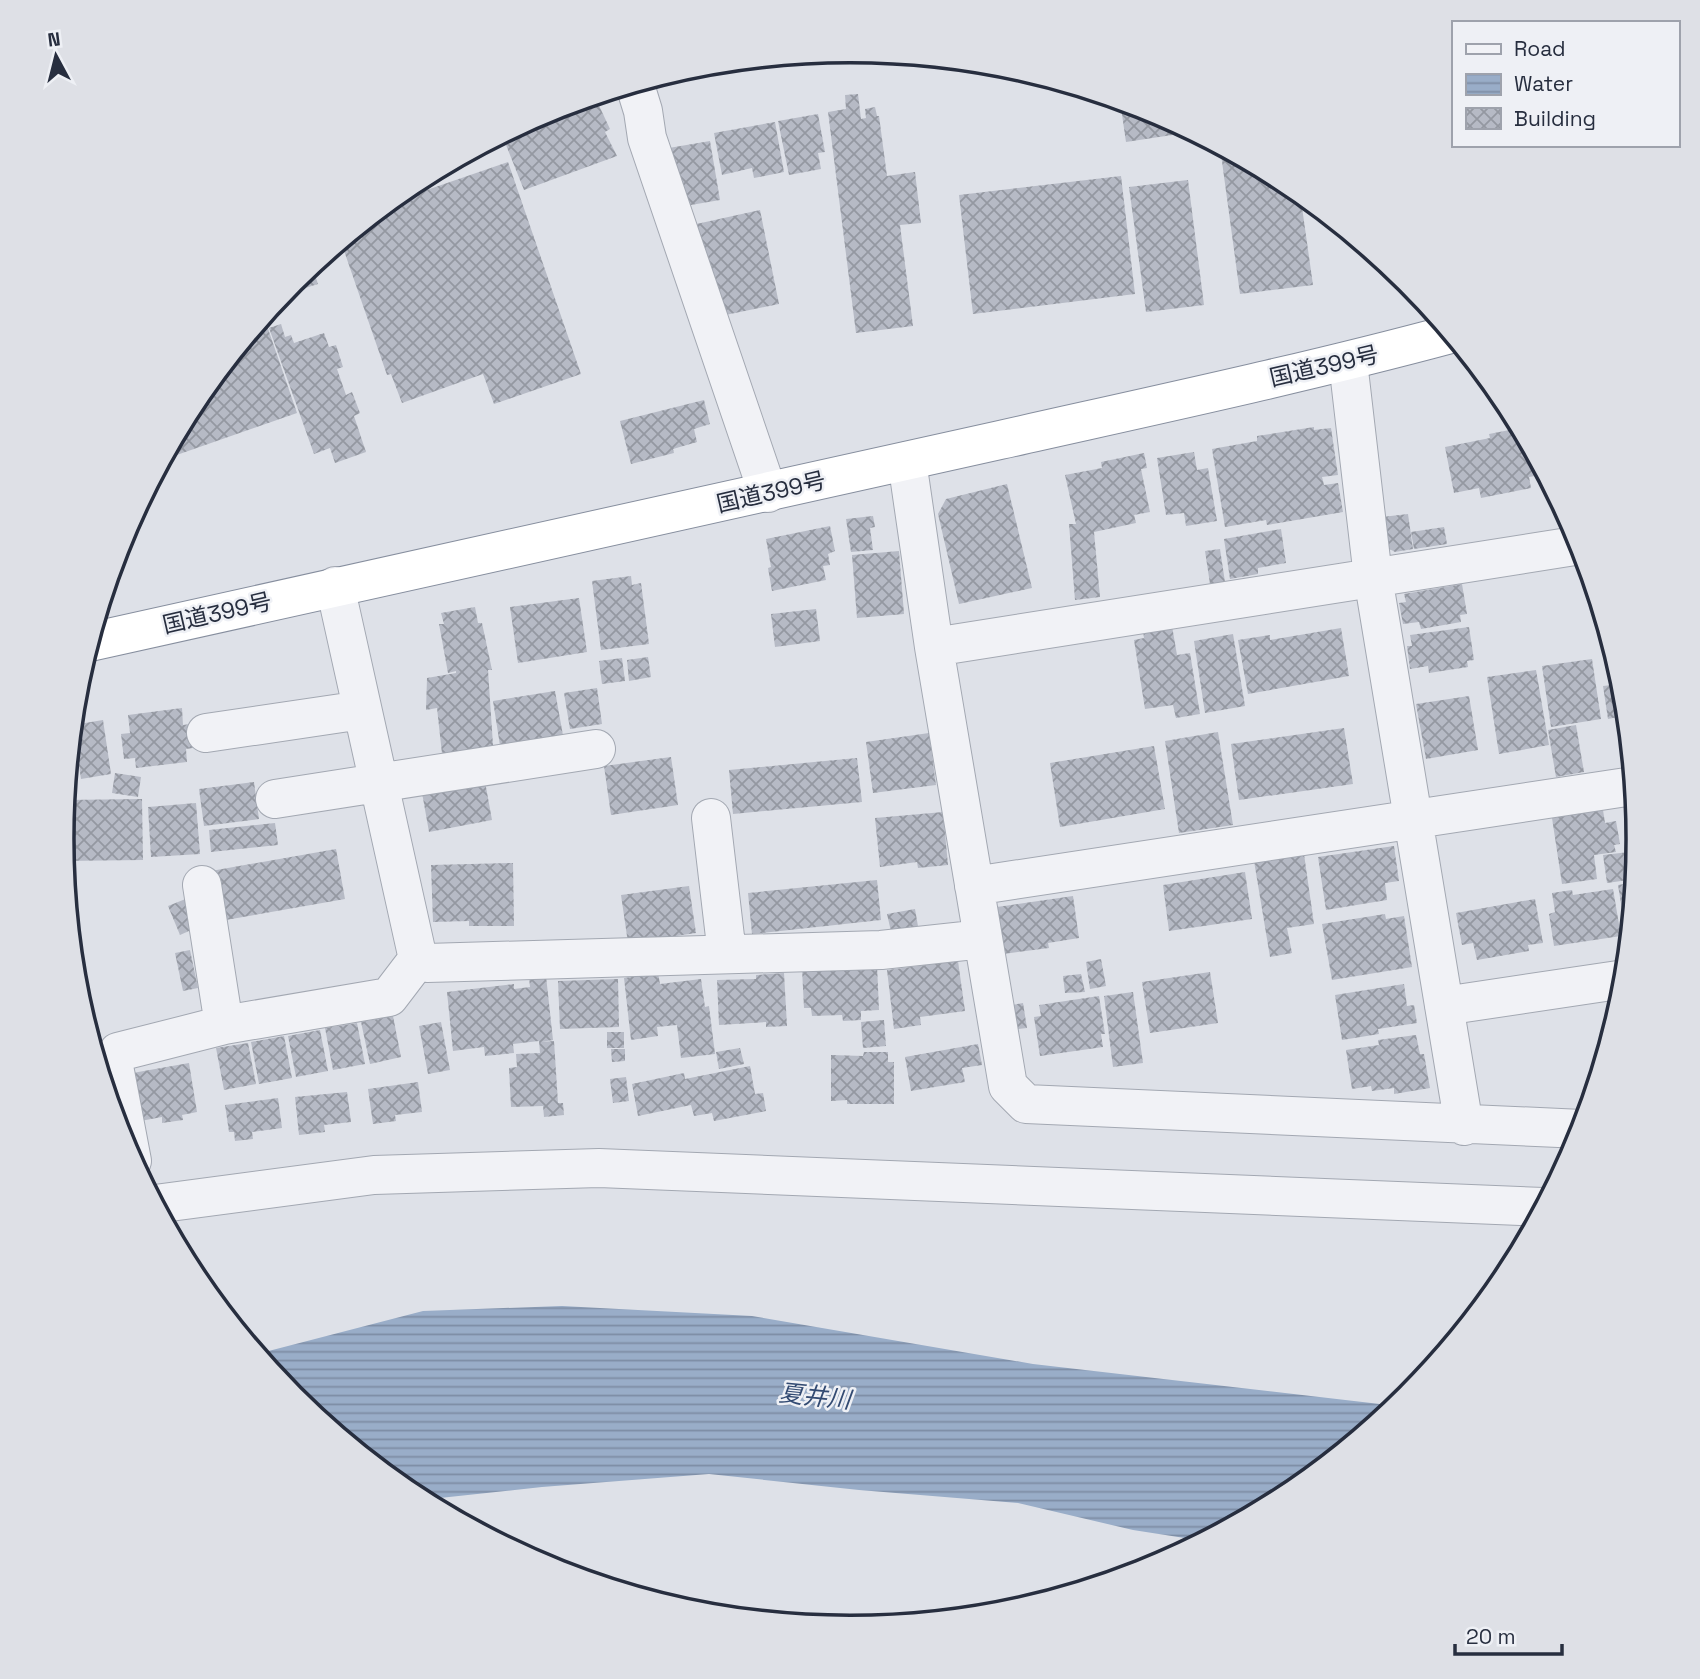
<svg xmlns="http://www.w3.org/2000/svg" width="1700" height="1679" viewBox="0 0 1700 1679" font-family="'Space Grotesk','Noto Sans JP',sans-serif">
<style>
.water{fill:url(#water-rules)}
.building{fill:url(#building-cross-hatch)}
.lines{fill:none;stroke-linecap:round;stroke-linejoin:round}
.minor-casing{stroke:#a3a8b2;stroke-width:40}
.highway-casing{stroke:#868e9e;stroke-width:40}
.minor{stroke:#f1f2f6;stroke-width:38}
.highway{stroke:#fff;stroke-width:38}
.labels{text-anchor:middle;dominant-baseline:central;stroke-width:5;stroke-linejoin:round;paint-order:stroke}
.street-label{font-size:23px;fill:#272e3f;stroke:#eef0f5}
.water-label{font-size:24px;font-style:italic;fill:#324a72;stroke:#eef0f5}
.rim{fill:none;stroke:#272e3f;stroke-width:3.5}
</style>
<defs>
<pattern id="water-rules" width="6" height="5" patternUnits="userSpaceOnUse" patternTransform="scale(1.75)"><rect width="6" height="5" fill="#99adc8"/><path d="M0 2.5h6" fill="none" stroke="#7d8da4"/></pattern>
<pattern id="building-cross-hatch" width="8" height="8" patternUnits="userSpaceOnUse" patternTransform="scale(1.75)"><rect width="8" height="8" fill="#b6bac5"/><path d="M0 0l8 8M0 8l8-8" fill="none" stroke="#9498a1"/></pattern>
</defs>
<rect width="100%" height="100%" fill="#dee1e8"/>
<path class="water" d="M562,1306l190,10 281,48 364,42 -109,90 -84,45 -71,-11 -115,-27 -159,-13 -150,-16 -167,13 -121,13 -10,-5 -119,-98 -35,-43 166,-43z"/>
<path class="building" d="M922,58l39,4v1l-37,5z
M858,94l3,25 5,-1 -1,-9 10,-2 2,9h2l8,60 28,-4 6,51 -21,2 13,101 -57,7 -28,-221 18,-3 -1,-14z
M595,97l15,32 -5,3 12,24 -93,34 -18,-45 50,-27 -2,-7z
M1120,101l32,10 40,21 -66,10z
M818,114l7,38 -7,1 3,16 -32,6 -11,-54z
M775,122l9,50 -30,6 -2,-10 -30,7 -8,-42z
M710,141l10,59 -35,6 -22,-57z
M1220,147l69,37 11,9 13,92 -73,9z
M508,162l73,212 -87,30 -11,-30 -81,29 -11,-29 -4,1 -46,-133 48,-39z
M1121,176l14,118 -162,20 -14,-119z
M1188,180l16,125 -58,7 -17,-125z
M760,210l19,94 -68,14 -19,-93z
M312,266l6,18 -38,12 13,-15z
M264,317l33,96 -126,44 -3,-7 26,-49z
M281,324l4,13 6,-2 3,8 30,-10 5,14 7,-2 7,22 -6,2 9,26 6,-3 8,21 -6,3 12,36 -31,11 -5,-15 -16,6 -45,-126z
M704,400l6,24 -16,5 3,13 -24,7 1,4 -43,11 -11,-43z
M1314,427v3l17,-2 7,47 -16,2 2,8 14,-2 5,29 -76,13 -1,-5 -41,7 -13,-78 45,-8v-5z
M1520,428l20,37 1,10 -12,2 2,11 -50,10 -2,-10 -25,5 -9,-46 45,-9 -1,-4z
M1194,452l3,18 11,-2 9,53 -31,5 -2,-13 -18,2 -9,-57z
M1144,453l3,15 -6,1 9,43 -16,3 2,8 -42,9 6,65 -25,3 -6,-76h7l-11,-49 37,-7 -1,-6z
M1007,484l25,104 -73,16 -21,-90 8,-15z
M1408,514l5,35 -18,3 -9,-5 -4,-30z
M873,516l2,11 -5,1 3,22 -22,2 -5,-33z
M830,526l5,25 -7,3 2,11 -7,1 3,14 -54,11 -4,-23 3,-1 -5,-28z
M1444,527l3,17 -33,5 -3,-17z
M1281,529l5,34 -28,5v6l-28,5 -6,-40z
M1220,549l5,33 -15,2 -5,-33z
M899,551l5,63 -47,4 -5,-63z
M631,576l1,9 9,-2 8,61 -48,6 -9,-69z
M1462,584l5,30 -7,1 1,7 -40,7 -2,-7 -16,2 -4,-21 7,-1 -2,-8z
M579,598l8,54 -69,11 -8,-56z
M475,607l3,16h4l10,47h-4l6,90 -51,3 -6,-55 -11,2 1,-32 29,-5v-2l-8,2 -9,-49h5l-3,-11z
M816,609l4,32 -45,6 -4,-33z
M1172,626l5,29 13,-2 10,61 -24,4 -3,-13 -28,4 -11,-69 10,-2 -1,-7z
M1469,627l5,33 -7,1 1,6 -39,6 -1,-7 -18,3 -3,-23h5l-2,-11z
M1341,628l8,48 -101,18 -10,-54 32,-5v5z
M1233,634l12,72 -40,7 -11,-72z
M648,657l3,20 -22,4 -2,-21z
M1615,657l9,29 6,60 -7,1 -5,-30 -10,2 -5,-33 9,-1 -4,-27z
M622,658l3,23 -23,3 -3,-23z
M1592,659l9,60 -50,8 -9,-61z
M1536,670l13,75 -50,9 -12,-77z
M597,688l5,36 -32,5 -6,-36z
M555,691l9,50 -63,11 -8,-51z
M1469,696l9,54 -52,9 -10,-55z
M182,708l1,17 14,-2 3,24 -14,2 1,13 -51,6 -1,-10 -11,1 -3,-25 9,-1 -2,-18z
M103,720l8,54 -30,5 -8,-54z
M1576,725l8,47 -28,5 -8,-47z
M1344,728l9,56 -114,16 -8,-56z
M1218,732l15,93 -54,8 -14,-92z
M929,733l7,52 -63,8 -7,-51z
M1154,746l11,63 -105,18 -10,-64z
M70,747l7,34 -10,2z
M671,757l7,48 -67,10 -7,-49z
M857,758l5,44 -129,12 -4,-44z
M115,773l26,4 -3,20 -26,-4z
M484,776l8,44 -63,12 -8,-45z
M254,782l5,37 -55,7 -5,-37z
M142,799l1,61 -80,1 -2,-22 4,-39z
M196,803l4,51 -49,3 -3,-50z
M1603,810l2,13 11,-2 4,23 -6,1 2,7 -22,3 3,24 -35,5 -10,-66z
M943,812l5,53 -30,3 -1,-6 -37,5 -5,-49z
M275,823l3,22 -67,7 -2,-22z
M1394,846l5,35 -14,2 2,17 -61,10 -8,-53z
M336,849l9,50 -125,22 -9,-50z
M1638,851l-3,28 -28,4 -4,-28z
M1304,854l10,70 -27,4 5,25 -22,4 -16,-96z
M513,863l1,63h-45v-5l-36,1 -2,-57z
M1245,872l7,47 -83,12 -6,-46z
M877,880l4,40 -129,14 -4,-41z
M1635,882l-6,53h-3l-8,-50z
M689,886l7,47 -68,10 -7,-48z
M1613,889l8,47 -67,10 -5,-32 6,-2 -3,-19 20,-3 1,5z
M1073,896l6,42 -31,5 1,5 -46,6 -6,-47z
M188,898l12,28 -20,9 -12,-29z
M1535,899l8,44 -15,2 1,6 -52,9 -4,-17 -11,2 -6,-32z
M915,909l4,23 -27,4 -5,-22z
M1385,914l1,5 18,-3 8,51 -80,13 -10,-56z
M190,950l8,38 -15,3 -8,-38z
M1101,959l5,27 -16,3 -4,-27z
M958,961l7,50 -45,6 1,8 -27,4 -7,-59z
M877,965l2,45 -18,1v9l-18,1 -1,-6 -30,1 -1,-8h-7l-2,-39z
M1210,972l8,51 -68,10 -8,-51z
M658,973l2,11 41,-5 4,28 4,-1 6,48 -34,4 -4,-33 -20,2 1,9 -27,4 -7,-62z
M784,973l3,53 -21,1v-5l-47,3 -2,-45 39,-1v-4z
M1081,974l4,18 -20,1 -2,-17z
M546,976l7,64 -12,2 13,-1 4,62h5l1,12 -20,2 -1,-11 -32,1 -2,-39 8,-1 -1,-13 24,-1 -1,-12 -26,3 1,9 -29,3 -1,-9 -31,4 -6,-59 67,-8v5l16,-2 -1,-9z
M618,979l1,48 -59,2 -2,-48z
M1404,984l3,22 7,-1 3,18 -39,6 1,5 -37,6 -7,-45z
M1133,992l10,71 -30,4 -9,-71z
M1099,996l6,38h-4l2,13 -63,9 -6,-39 7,-1 -2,-11z
M1023,1003l4,25 -17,2 -4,-24z
M393,1016l8,41 -31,7 -9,-42z
M884,1020l2,26 -23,2 -2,-26z
M441,1022l9,48 -22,4 -9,-48z
M357,1023l8,41 -32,6 -8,-42z
M320,1030l8,41 -32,6 -8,-41z
M607,1032h17v16h-17z
M1416,1035l4,19h4l6,34 -36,6v-6l-22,3 -1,-5 -19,3 -6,-39 33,-5 -1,-5z
M284,1036l8,42 -33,6 -8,-42z
M248,1043l8,41 -32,6 -8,-42z
M978,1044l4,21 -20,3 3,14 -54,9 -6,-34z
M740,1048l4,16 -25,5 -3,-17z
M611,1049h14v12l-13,1z
M864,1052h24v10h6v42h-47v-4l-16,1v-46l32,1z
M189,1063l8,49 -15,3 1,5 -21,3v-6l-27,5 -8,-48z
M750,1066l5,28 8,-1 3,18 -52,10 -2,-8 -18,3 -3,-11 -53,11 -6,-32 52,-11 1,6z
M626,1077l3,24 -16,2 -3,-24z
M418,1082l4,30 -27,3 1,6 -23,3 -5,-35z
M347,1092l4,30 -27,3 1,7 -26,3 -4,-38z
M278,1098l4,30 -30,4 1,7 -18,2 -1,-9h-5l-4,-27z"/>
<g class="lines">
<g class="minor-casing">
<path id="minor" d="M635,85l8,26 4,27 121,355
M1348,362l25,215 91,549
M907,461l27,186 74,439 18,18 556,25
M335,586l83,373 9,4 454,-13 102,-11
M934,647l647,-102
M206,733l156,-23
M275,799l321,-50
M711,818l16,136
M202,885l22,140
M974,886l659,-100
M1444,1006l181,-27
M132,1161l-19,-100 5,-9 106,-27 165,-28 29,-38
M155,1204l219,-29 225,-7 944,39"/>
</g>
<g class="highway-casing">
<path id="highway" d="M90,642c303,-70 607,-134 910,-202 151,-34 302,-66 451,-106"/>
</g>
<use href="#minor" class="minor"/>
<use href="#highway" class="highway"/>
</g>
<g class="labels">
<g class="street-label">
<text transform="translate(1324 366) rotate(-13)">国道399号</text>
<text transform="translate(771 492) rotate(-13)">国道399号</text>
<text transform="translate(217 613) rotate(-13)">国道399号</text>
</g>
<g class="water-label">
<text transform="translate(815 1396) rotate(6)">夏井川</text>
</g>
</g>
<path d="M0 0H1700V1679H0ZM74 839a776 776 0 1 1 1552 0a776 776 0 1 1-1552 0Z" fill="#dee0e6" fill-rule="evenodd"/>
<path class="rim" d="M74 839a776 776 0 1 1 1552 0a776 776 0 1 1-1552 0Z"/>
<rect x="1452" y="21" width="228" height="126" fill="#eef0f5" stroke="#9ea2ac" stroke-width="2"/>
<rect x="1466" y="44" width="35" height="10" fill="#f1f2f6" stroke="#9ea2ac" stroke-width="2"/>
<text x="1514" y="56" font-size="21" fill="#272e3f">Road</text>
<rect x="1466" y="74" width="35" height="21" fill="url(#water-rules)" stroke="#9ea2ac" stroke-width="2"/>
<text x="1514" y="91" font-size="21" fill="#272e3f">Water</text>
<rect x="1466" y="108" width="35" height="21" fill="url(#building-cross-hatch)" stroke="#9ea2ac" stroke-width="2"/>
<text x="1514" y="126" font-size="21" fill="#272e3f">Building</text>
<g transform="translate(56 56) rotate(353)" stroke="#eef0f5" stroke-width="5" paint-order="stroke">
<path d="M0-5L12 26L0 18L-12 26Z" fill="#272e3f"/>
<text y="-10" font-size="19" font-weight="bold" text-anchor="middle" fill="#272e3f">N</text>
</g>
<path d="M1455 1644v10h107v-10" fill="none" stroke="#272e3f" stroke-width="3.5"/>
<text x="1466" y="1644" font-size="21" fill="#272e3f" stroke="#eef0f5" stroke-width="5" paint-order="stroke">20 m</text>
</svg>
